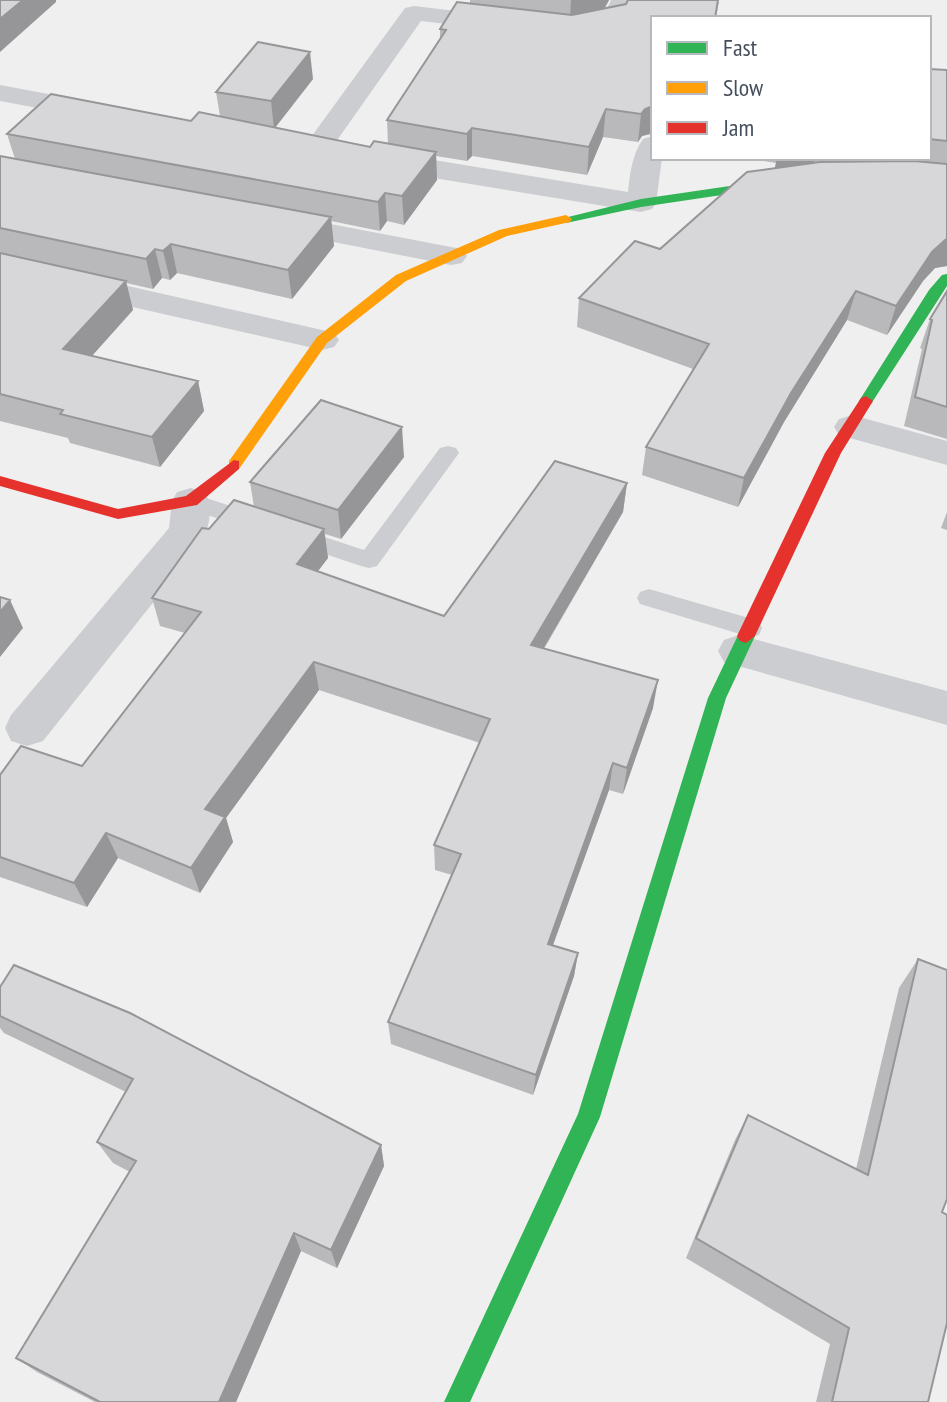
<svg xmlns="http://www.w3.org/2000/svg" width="947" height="1402" viewBox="0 0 947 1402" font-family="'PT Sans Narrow',sans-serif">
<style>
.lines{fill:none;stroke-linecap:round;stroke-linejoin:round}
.lane{fill:#cbcdd0;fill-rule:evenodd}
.street{fill:#cbcdd0;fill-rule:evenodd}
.fast{fill:#30b455;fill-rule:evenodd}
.slow{fill:#ff9f0a;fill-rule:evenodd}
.jam{fill:#e5322d;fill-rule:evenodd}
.wall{fill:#b9b9bb}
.shaded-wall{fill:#969698}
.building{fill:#d7d7d9;stroke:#969698;stroke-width:2}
</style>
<rect width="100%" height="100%" fill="#f0efef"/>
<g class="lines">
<path class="lane" d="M448,446l8,2 3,5 -82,113 -8,2 -8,-2 -75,-25 -4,-6 4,-6 8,-2 70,23 76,-102z
M191,493l73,24 4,6 -4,6 -8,2 -73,-24 -3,-6 3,-6z
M649,589l110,32 3,7 -3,7 -9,2 -110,-33 -3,-6 3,-6z"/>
<path class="street" d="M611,0h24l-12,27 -51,11 -9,-3 -4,-5 4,-5 41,-9z
M414,6l93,11 9,2 3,5 -3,5 -9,2 -86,-10 -95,135 -10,3 -10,-3 -4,-6 4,-6 99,-136z
M0,85l102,19 10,2 4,6 -4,6 -10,2 -102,-19z
M653,136v22h9l-6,45 -4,6 -11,3 -262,-43 -10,-3 -4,-6 4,-6 10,-3 249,41c2,-19 4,-37 15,-53z
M273,213l178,34 11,2 5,7 -5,7 -11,2 -189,-37 -4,-6 4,-6z
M0,257l322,73 12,3 5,7 -5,7 -12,3 -322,-73z
M852,415l95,26v24l-108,-30 -5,-8 5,-8z
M191,488l14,4c8,14 5,34 -3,49l-159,200 -16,5 -16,-5 -6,-13 6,-13 158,-187 3,-27 5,-9z
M739,635l208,56v34l-223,-63 -6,-11 6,-11z"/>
<path class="fast" d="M785,178l6,4 -2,3 -148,22 -75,16 -6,-4 81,-20z
M947,274v12l-76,118h-10l-2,-3 70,-111 13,-15z
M746,629l9,7 -29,62 -126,419 -130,285h-26l134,-288 130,-416 32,-67z"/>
<path class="slow" d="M566,215l6,4 -2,3 -63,14 -101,45 -79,62 -88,126h-10v-8l88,-124 79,-62 103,-45z"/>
<path class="jam" d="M866,396l7,5 -32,52 -86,183 -9,7 -6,-2 -3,-5 88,-183 36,-55z
M234,460l5,1v8l-42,36 -79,14 -118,-33v-10l118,33 68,-13z"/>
</g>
<path class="wall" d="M470,0h139l-4,8 21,-4 2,-4h91l-3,18h-63v116l-11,2 -4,6 -35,-5 -16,38 -115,-19 -5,5 -31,-5 1,24 -33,45 -17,-4 -7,10 -49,-10 3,25 -42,53 -115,-26 -7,7 -8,-2 -9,11 -27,-6 7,27 -41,46 106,25 6,30 -44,56 -90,-24 -2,-5 -68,-17v-265l15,3 -8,-25 184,-13 29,-5 -4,-24 97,-13 -38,49 95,19 18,-3 -1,-24 53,-81v-10l30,-26z
M929,69l18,1v196l-12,2 -12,13 -36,54 -40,-15 -63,102 -46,85 -96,-32 4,-28 47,-78 -116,-42 2,-29 81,-49 115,-81 1,-5 -32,-5h185z
M947,291v148l-43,-13 18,-77 -2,-1 10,-29z
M404,457l-63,82 -16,-5 3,24 -10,13 126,45 183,-133 -4,29 -79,137 109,59 -30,86 -14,-4 -56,155 25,8 -4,23 -41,119 -142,-51 -3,-22 64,-147 -17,-5 -1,-25 46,-102 -161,-53 -93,128 7,24 -33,51 -82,-35 -31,49 -87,-30v-102l82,-9 103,-133 -25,-7 -8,-28 57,-69 45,-22 -4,-25z
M947,512v18l-6,-2z
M918,959l24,253 -14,190h-112l14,-58 -144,-86 49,-118 13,-25 108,54 43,-181z
M0,987l381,158 3,21 -47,102 -36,-17 -65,151h-141l-58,-30 -21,-14 114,-186 -17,-9 -16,-21 29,-50 -122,-59 -4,-5z"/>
<path class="shaded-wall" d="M23,0h33v2l-56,50v-33z
M571,0h38l-7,13 -32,6z
M310,52l3,27 -39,50 -3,-28z
M653,106l-1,27 -10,3 -4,6 3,-28 4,-5z
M606,109l-3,28 -16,38 2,-28z
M472,128v28l-5,5v-27z
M436,152l1,28 -33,45 -2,-29z
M777,158h38l-2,8 -39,6z
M385,193l2,28 -7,10 -2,-29z
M331,217l3,29 -42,53 -4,-29z
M947,239v27l-12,2 -12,13 -36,54 9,-29 36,-54 13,-12z
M171,244l6,29 -7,7 -7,-29z
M155,249l7,29 -9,11 -7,-30z
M126,281l7,29 -61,68 -9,-29z
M856,291l-9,29 -63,102 -46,85 6,-29 47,-85z
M198,381l6,30 -44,56 -8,-30z
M402,427l2,30 -63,82 -3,-29z
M627,483l-4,29 -94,161 2,-28z
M324,529l4,29 -26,34 -5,-28z
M10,600l13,28 -23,29v-45z
M314,662l5,28 -93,128 7,24 -33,51 -9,-25 14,-59z
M658,680l-5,28 -30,86 4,-26z
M613,763l-4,27 -64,177 3,-23z
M106,833l12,25 -31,49 -13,-24z
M578,953l-4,23 -41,119 3,-20z
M381,1145l3,21 -47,102 -6,-18z
M294,1233l7,18 -65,151h-17z"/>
<path class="building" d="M0,0h23l-23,19z
M628,0h90l-3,18h-62v88l-8,3 -4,5 -35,-5 -17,38 -117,-19 -5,6 -80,-14 59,-90 -6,-1 17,-27 115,13 54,-11z
M258,42l52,10 -39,49 -55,-9z
M929,69l18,1v71l-18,-2z
M51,94l140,27 8,-9 171,35 4,-6 62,11 -34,44 -17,-3 -7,9 -371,-68z
M0,156l331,61 -43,53 -117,-26 -8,7 -8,-2 -9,10 -146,-31z
M914,161l33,3v75l-2,1 -13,12 -36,54 -40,-15 -65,102 -47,85 -98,-31 63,-103 -130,-46 56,-57 25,8 87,-77 73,-10z
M0,253l126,28 -63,68 135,32 -46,56 -92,-23 3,-4 -63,-16z
M947,291v116l-32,-10 17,-77 -2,-1z
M321,400l81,27 -64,83 -88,-28z
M555,461l72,22 -96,162 127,35 -31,88 -14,-5 -65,181 30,9 -42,122 -148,-53 73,-168 -27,-9 56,-126 -176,-57 -109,147 20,8 -34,51 -85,-35 -32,50 -74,-26v-82l21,-29 61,20 119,-154 -49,-14 50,-70 7,1 25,-29 90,29 -27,35 147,52z
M0,597l10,3 -10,12z
M918,959l29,11v229l-5,13 5,3v108l-19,79h-96l17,-74 -153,-90 52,-123 120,60z
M14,965l116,48 251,132 -50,105 -37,-17 -75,169h-119l-84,-44 120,-197 -39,-19 36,-63 -133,-63v-29z"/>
<rect x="651" y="16" width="280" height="144" fill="#ffffff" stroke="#b5b9be" stroke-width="2"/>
<rect x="667" y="42" width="40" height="12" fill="#30b455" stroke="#b5b9be" stroke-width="2"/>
<text x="723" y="56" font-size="24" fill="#454f5c">Fast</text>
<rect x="667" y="82" width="40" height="12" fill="#ff9f0a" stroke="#b5b9be" stroke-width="2"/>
<text x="723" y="96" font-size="24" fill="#454f5c">Slow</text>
<rect x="667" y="122" width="40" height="12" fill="#e5322d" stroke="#b5b9be" stroke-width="2"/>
<text x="723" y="136" font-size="24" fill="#454f5c">Jam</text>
</svg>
